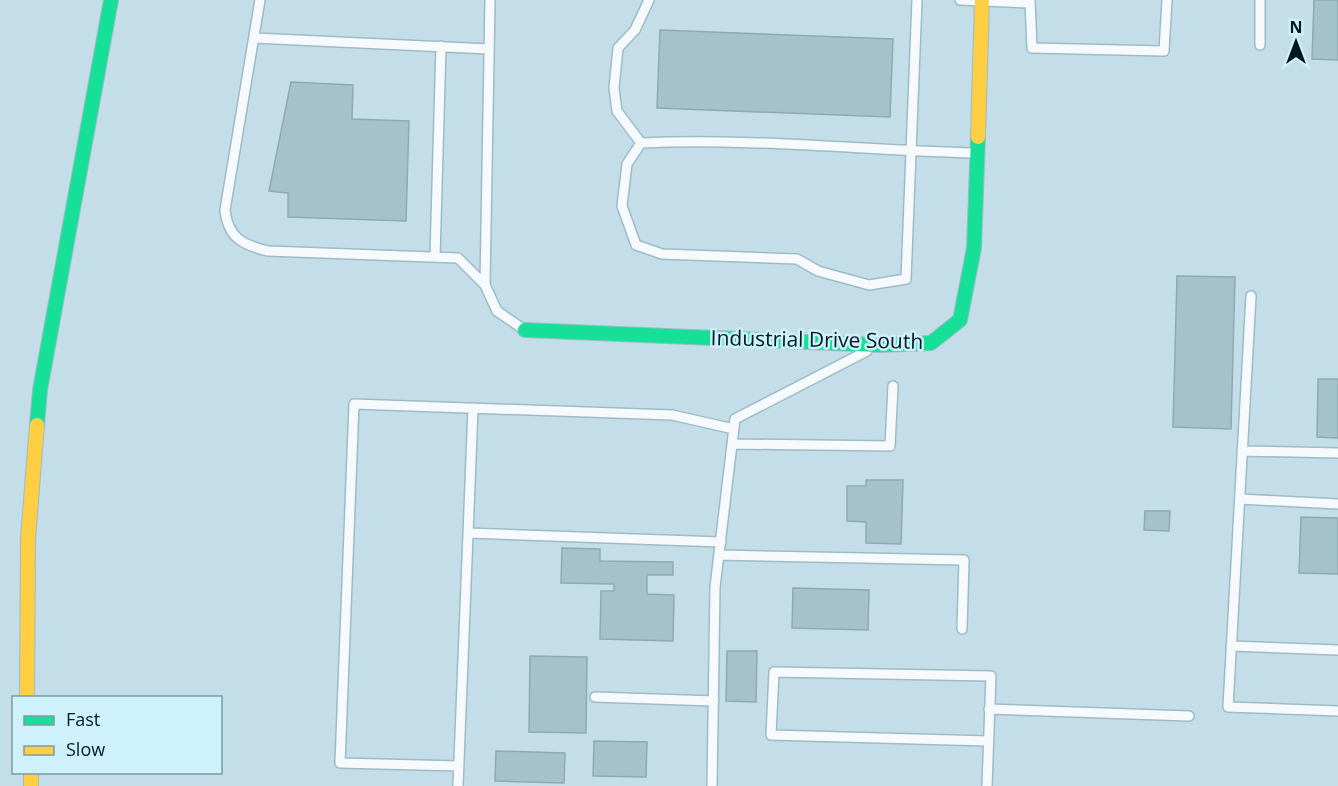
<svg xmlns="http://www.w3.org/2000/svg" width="1338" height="786" viewBox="0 0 1338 786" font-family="'Open Sans',sans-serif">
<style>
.building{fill:#a5c1cb;stroke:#8caab4;stroke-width:1.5}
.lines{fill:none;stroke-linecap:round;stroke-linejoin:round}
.lane-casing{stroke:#9ebbc5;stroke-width:12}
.fast-casing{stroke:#9ebbc5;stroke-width:16}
.slow-casing{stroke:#9ebbc5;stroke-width:16}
.lane{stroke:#f6fafc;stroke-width:9}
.fast{stroke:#16e098;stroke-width:14}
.slow{stroke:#ffcf43;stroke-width:14}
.labels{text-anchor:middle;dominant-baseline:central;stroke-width:5;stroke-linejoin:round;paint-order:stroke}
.street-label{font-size:21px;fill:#001921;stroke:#cff1fc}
</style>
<rect width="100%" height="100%" fill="#c3dee8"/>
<path class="building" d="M1314,0h24v60l-26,-1z
M660,30l233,9 -3,78 -233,-9z
M291,82l62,3 -1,34 57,2 -3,100 -118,-4v-24l-19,-2z
M1177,276l58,1 -4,152 -58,-2z
M1318,379h20v59l-21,-1z
M866,480h37l-2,64 -35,-1v-21l-19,-1v-35h19z
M1145,511h25l-1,20 -25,-1z
M1301,517l37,1v56l-39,-1z
M562,548l38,1v12l73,1v13h-26v19l27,1 -1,46 -73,-2 1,-48h13v-7l-53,-1z
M793,588l76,2 -1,40 -76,-2z
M727,651h30l-1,51 -30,-1z
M530,656l57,1 -1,76 -57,-1z
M594,741l53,1 -1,35 -53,-1z
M496,751l69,2 -1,30 -69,-2z"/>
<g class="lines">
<g class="lane-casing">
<path id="lane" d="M260,0l-35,210c3,28 18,35 43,41l190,7 27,27 12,26 26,18
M917,0l-11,279 -37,6 -51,-14 -21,-12 -135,-5 -26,-9 -14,-39 5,-42 14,-21c111,-5 222,7 333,10
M960,0l69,3
M1030,0l2,48 132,3 3,-51
M1260,0v45
M254,38l235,11
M641,143l-24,-32 -3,-23 4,-40 17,-18 14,-30
M435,257l6,-211
M485,285l5,-285
M1251,296l-23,411 110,4
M733,444l157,2 3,-60
M1242,451l96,2
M1240,499l98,5
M468,533l253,9
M719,555l245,5 -2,69
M1231,646l107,4
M595,697l119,4
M989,709l200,7
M459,766l-119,-3 14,-359 318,11 62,14
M458,786l15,-378
M712,786l3,-199 20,-168 132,-68
M987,786l4,-110 -217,-4 -3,63 217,6"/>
</g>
<g class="fast-casing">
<path id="fast" d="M525,330l354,15 52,-2 29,-23 14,-72 4,-111
M37,425l3,-35 71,-390"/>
</g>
<g class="slow-casing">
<path id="slow" d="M978,137l4,-137
M27,698l1,-160 9,-113
M31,772v14"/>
</g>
<use href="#lane" class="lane"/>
<use href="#fast" class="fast"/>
<use href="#slow" class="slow"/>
</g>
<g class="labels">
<g class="street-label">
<text transform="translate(817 339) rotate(1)">Industrial Drive South</text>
</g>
</g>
<rect x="12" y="696" width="210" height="78" fill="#cff1fc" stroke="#7c9ba4" stroke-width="1.5"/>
<rect x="24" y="716" width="30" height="9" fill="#16e098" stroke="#7c9ba4" stroke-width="1.5"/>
<text x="66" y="726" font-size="18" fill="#001921">Fast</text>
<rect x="24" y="746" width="30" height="9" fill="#ffcf43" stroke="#7c9ba4" stroke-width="1.5"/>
<text x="66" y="756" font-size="18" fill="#001921">Slow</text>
<g transform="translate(1296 42)" stroke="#cff1fc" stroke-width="4.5" paint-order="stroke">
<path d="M0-4.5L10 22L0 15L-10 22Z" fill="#001921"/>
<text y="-9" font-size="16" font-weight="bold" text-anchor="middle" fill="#001921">N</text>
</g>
</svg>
